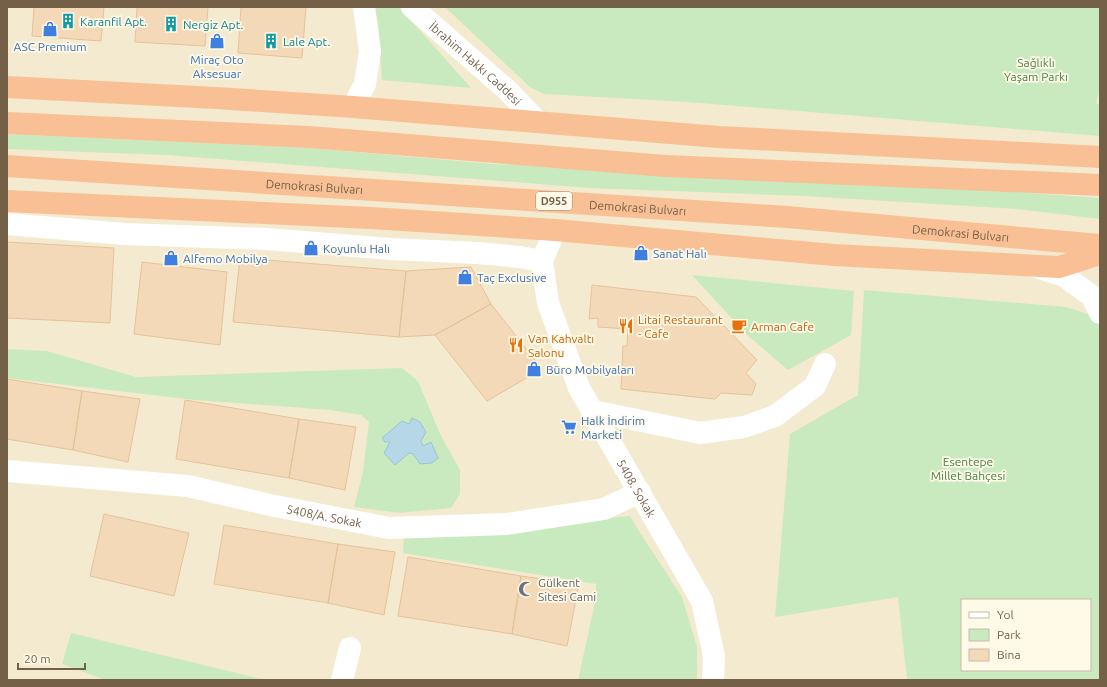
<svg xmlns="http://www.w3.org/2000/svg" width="1107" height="687" viewBox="0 0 1107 687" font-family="Ubuntu,sans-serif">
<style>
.residential{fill:#f4eacf;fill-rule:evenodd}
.green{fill:#c9eabf;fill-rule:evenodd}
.water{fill:#b5d7e6;stroke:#9bc4d8}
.building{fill:#f3d9b8;stroke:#e5c398}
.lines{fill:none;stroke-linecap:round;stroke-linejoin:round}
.minor{stroke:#fff;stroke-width:22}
.highway{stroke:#f9c096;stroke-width:22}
.labels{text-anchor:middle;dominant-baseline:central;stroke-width:3.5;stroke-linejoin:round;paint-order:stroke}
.shield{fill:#fffae7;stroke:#9e8e77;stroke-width:1}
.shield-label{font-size:11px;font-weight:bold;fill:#745f47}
.culture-label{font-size:12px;fill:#0d838f;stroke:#fffae7;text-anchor:start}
.shop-label{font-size:12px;fill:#366cbe;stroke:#fffae7;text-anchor:start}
.park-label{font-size:12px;fill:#4a8041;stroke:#fffae7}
.street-label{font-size:12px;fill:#745f47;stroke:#fffae7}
.food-label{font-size:12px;fill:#c56008;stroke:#fffae7;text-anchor:start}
.worship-label{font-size:12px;fill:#5b616d;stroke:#fffae7;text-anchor:start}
</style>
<rect width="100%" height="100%" fill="#fdf6e1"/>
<path class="residential" d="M7,7h1093v673h-1093zM962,600h128v70h-128z"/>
<path class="green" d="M374,7l26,1 71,80 -89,-8 -4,-58z
M445,7h655v81l-4,15 4,2v31l-412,-34 -144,-8 -13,-6z
M7,134l301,14 186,16 300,12 306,22v21l-83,-10 -212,-13 -215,-8 -424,-33 -159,-6z
M692,275l162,16 -3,44 -63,35 -42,-36z
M864,290l202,17 34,11v362h-193l-9,-83 -123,20 15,-183 68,-39zM962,600h128v70h-128z
M7,349l40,2 89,26 266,-9 16,13 22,53 20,36v24l-9,14 -52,5 -45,-6 9,-35 6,-50 -8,-7 -31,-5 -135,-10 -188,-22z
M630,516l14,23 38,58 15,50v33h-119l18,-82v-14l-193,-31 1,-18z
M71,633l194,47h-159l-44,-16z"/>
<path class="water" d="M412,418l8,4 6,10 -5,9 2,5 8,-4 7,16 -6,5 -12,1 -7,-10 -4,-1 -14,12 -11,-12 6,-11h-5l-3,-4 20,-17 7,3z"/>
<path class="building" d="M34,7h70l-3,34 -69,-5z
M137,7h71l-3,39 -70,-4z
M241,7h65l-4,51 -64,-5z
M7,242l107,6 -4,75 -103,-5z
M240,258l166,13 -7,66 -166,-15z
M142,262l85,10 -7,73 -86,-11z
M471,267l20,37 -56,31 -36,2 7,-66z
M592,285l104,12 61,63 -11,13 10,11 -4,11 -31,-2 -6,6 -94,-10 2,-43h4l1,-17 -30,-2v-9l-9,1z
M491,304l51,65 -55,32 -52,-66z
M7,379l75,12 -9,59 -66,-11z
M82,391l58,8 -12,63 -55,-12z
M185,400l114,19 -10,59 -113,-19z
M299,419l57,8 -11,63 -56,-12z
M104,514l85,19 -15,63 -84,-20z
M224,525l114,19 -10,59 -114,-19z
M338,544l57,8 -11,63 -56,-12z
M408,557l113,19 -9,58 -114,-18z
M521,576l58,8 -12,62 -55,-12z"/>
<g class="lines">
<g class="minor">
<path id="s1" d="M412,7l95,83 31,32"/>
<path d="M353,107l12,-23 5,-33 -6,-44"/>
<path d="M7,224l118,10 141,5 125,10 87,4 42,4 22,4"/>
<path id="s2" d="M555,230l-13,31 6,42 31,85 123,213 12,55 -1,24"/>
<path d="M1036,267l28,9 28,20 8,17"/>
<path d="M593,411l107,22 44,-6 31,-11 40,-30 10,-22"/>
<path id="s3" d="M7,471l181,15 82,19 119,23 118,-4 97,-15 36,-17"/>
<path d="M342,680l8,-32"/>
</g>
<g class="highway">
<path d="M7,87l209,11 137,9 366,30 381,20"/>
<path d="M7,123l302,14 357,29 434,19"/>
<path id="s4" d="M7,166l780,51 313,28"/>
<path d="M7,201l364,17 184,12 279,25 225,12 41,-13"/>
</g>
</g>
<defs>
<g id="building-bare" transform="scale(1.2)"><path d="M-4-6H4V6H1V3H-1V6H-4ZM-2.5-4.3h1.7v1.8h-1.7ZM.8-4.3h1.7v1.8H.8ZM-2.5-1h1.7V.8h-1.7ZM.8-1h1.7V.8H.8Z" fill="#0f9aa8" stroke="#fffae7" stroke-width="2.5" paint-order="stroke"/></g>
<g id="shop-bare" transform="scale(1.2)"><path d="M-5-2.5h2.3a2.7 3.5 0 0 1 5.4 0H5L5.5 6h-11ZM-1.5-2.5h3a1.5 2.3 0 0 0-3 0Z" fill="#3f7fe0" stroke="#fffae7" stroke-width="2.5" paint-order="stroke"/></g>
<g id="restaurant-bare" transform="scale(1.2)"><path d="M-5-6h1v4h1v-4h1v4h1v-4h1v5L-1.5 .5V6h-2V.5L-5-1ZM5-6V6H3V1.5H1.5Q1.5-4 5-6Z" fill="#e8710a" stroke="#fffae7" stroke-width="2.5" paint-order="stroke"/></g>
<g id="cafe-bare" transform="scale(1.2)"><path d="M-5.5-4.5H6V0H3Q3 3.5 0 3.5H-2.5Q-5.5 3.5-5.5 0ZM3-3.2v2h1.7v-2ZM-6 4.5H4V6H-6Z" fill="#e8710a" stroke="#fffae7" stroke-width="2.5" paint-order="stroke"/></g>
<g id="supermarket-bare" transform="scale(1.2)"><path d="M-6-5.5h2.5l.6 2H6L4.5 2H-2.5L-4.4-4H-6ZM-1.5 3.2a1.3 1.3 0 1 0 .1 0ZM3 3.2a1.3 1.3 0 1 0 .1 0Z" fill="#3f7fe0" stroke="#fffae7" stroke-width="2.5" paint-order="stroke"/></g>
<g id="mosque-bare" transform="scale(1.2)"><path d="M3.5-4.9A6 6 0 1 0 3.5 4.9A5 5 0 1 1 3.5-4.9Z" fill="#6b7280" stroke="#fffae7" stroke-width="2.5" paint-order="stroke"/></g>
</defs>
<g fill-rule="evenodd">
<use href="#building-bare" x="68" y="21"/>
<use href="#building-bare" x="171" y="24"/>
<use href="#shop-bare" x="50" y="29"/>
<use href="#shop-bare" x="217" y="41"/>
<use href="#building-bare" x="271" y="41"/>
<use href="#shop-bare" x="311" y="248"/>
<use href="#shop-bare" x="641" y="253"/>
<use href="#shop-bare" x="171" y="258"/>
<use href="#shop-bare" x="465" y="277"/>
<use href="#restaurant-bare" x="626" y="326"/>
<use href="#cafe-bare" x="739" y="326"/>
<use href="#restaurant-bare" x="516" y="345"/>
<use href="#shop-bare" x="534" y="369"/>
<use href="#supermarket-bare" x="569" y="427"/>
<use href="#mosque-bare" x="526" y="589"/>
</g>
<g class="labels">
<rect class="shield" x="536" y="192" width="36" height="18" rx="3"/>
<g class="shield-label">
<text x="554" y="201">D955</text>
</g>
<g class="culture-label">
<text x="80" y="21">Karanfil Apt.</text>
<text x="183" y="24">Nergiz Apt.</text>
<text x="283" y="41">Lale Apt.</text>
</g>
<g class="shop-label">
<text x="50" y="46" text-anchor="middle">ASC Premium</text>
<text x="217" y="59" text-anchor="middle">Miraç Oto<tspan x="217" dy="14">Aksesuar</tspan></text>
<text x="323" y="248">Koyunlu Halı</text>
<text x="653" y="253">Sanat Halı</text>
<text x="183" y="258">Alfemo Mobilya</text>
<text x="477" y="277">Taç Exclusive</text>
<text x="546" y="369">Büro Mobilyaları</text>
<text x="581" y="420">Halk İndirim<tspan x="581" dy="14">Marketi</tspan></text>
</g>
<g class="park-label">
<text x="1036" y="62">Sağlıklı<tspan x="1036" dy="14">Yaşam Parkı</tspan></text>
<text x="968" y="461">Esentepe<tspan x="968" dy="14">Millet Bahçesi</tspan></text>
</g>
<g class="street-label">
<text stroke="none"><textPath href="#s1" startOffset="85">İbrahim Hakkı Caddesi</textPath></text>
<text stroke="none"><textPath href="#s4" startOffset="308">Demokrasi Bulvarı</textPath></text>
<text stroke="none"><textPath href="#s4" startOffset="632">Demokrasi Bulvarı</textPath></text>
<text stroke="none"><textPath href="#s4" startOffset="956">Demokrasi Bulvarı</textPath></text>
<text stroke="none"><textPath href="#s2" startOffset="282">5408. Sokak</textPath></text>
<text stroke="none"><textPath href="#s3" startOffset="321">5408/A. Sokak</textPath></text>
</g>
<g class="food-label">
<text x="638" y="319">Litai Restaurant<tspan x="638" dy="14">- Cafe</tspan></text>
<text x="751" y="326">Arman Cafe</text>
<text x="528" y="338">Van Kahvaltı<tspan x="528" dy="14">Salonu</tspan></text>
</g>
<g class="worship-label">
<text x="538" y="582">Gülkent<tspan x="538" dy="14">Sitesi Cami</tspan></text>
</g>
</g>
<rect width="1107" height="687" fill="none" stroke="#745f47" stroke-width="16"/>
<rect x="961" y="599" width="130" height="72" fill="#fffae7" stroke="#c7bca7"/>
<rect x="969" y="612" width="20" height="6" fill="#ffffff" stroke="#c7bca7"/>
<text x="997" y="619" font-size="12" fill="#745f47">Yol</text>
<rect x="969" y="629" width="20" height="12" fill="#c9eabf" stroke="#c7bca7"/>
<text x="997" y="639" font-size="12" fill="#745f47">Park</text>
<rect x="969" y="649" width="20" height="12" fill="#f3d9b8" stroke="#c7bca7"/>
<text x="997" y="659" font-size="12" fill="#745f47">Bina</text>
<path d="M18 663v6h67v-6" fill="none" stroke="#745f47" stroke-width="2"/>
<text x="24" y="663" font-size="12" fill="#745f47" stroke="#fffae7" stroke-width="3" paint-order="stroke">20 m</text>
</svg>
